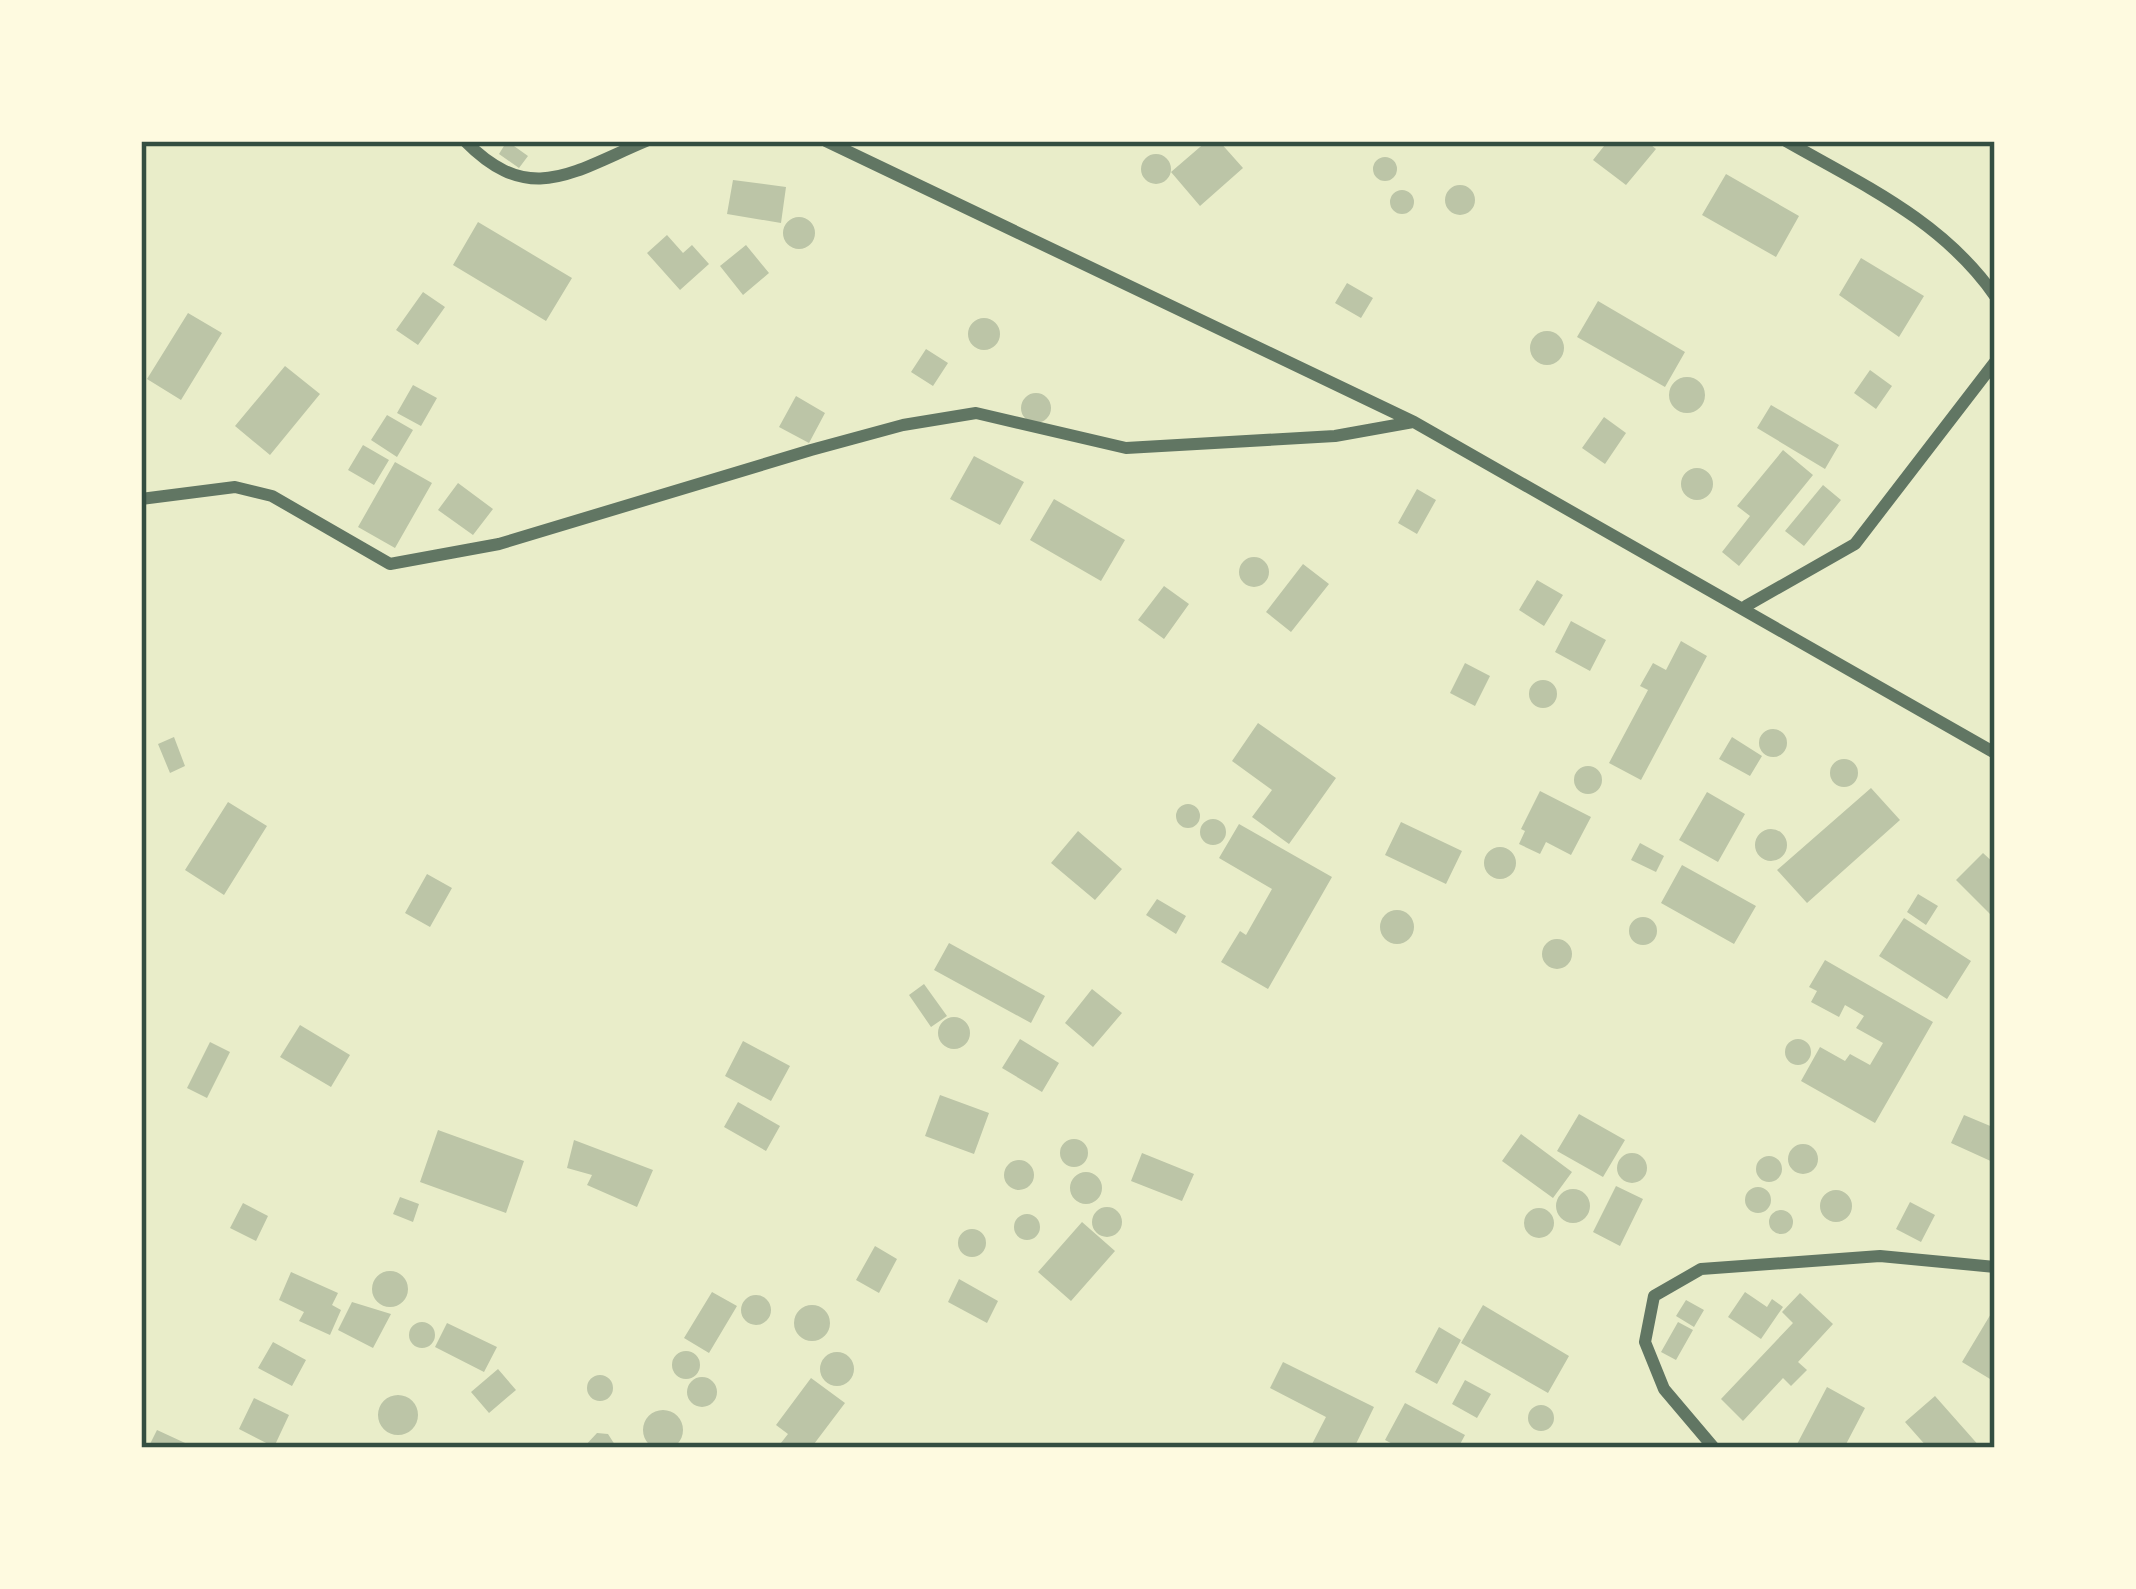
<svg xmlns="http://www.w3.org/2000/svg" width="2136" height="1589" viewBox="0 0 2136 1589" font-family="'Asap Condensed',sans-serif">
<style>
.building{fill:#bcc5a7}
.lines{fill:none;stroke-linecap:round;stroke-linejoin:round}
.minor{stroke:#617663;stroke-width:12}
.neatline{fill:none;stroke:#344e41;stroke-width:4.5}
</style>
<rect width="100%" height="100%" fill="#e9edc9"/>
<path class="building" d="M507,141l21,15 -9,12 -20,-14z
M1207,141h12l24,27 -43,38 -29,-34z
M1608,141h38l10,8 -30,36 -33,-25z
M1141 169a15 15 0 1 1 30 0a15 15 0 1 1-30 0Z
M1373 169a12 12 0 1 1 24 0a12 12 0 1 1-24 0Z
M1726,174l73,42 -23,41 -74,-42z
M733,180l53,7 -5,36 -54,-9z
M1445 200a15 15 0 1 1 30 0a15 15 0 1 1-30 0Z
M1390 202a12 12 0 1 1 24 0a12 12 0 1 1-24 0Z
M783 233a16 16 0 1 1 32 0a16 16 0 1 1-32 0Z
M478,222l94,56 -26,43 -93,-56z
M667,235l16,18 9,-8 17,19 -29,26 -33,-37z
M746,245l23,28 -26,22 -23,-29z
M1861,258l63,38 -25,41 -60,-42z
M1347,283l26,15 -12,20 -26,-15z
M423,292l22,15 -27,38 -22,-15z
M1598,301l87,51 -20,35 -88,-50z
M188,313l34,20 -41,67 -34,-21z
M968 334a16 16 0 1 1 32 0a16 16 0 1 1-32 0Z
M1530 348a17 17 0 1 1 34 0a17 17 0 1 1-34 0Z
M926,349l22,14 -15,23 -22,-14z
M285,366l35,28 -50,61 -35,-29z
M1870,370l22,16 -16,23 -22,-16z
M1669 395a18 18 0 1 1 36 0a18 18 0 1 1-36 0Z
M413,385l24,13 -16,28 -24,-13z
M1021 408a15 15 0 1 1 30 0a15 15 0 1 1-30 0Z
M796,396l29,17 -16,30 -30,-16z
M1771,405l68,40 -14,24 -68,-41z
M387,415l26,15 -16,27 -26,-17z
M1604,417l22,16 -21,31 -23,-16z
M363,445l26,15 -15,25 -26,-15z
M1783,450l30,25 -74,91 -17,-14 28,-36 -13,-10z
M974,456l50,26 -24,43 -50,-26z
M395,462l37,21 -37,65 -37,-21z
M1681 484a16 16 0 1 1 32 0a16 16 0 1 1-32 0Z
M458,483l35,26 -20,26 -35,-25z
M1823,485l18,15 -37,46 -19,-15z
M1417,489l19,11 -19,34 -19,-11z
M1054,499l71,41 -24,41 -71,-41z
M1239 572a15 15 0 1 1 30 0a15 15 0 1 1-30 0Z
M1303,564l26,20 -38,48 -25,-20z
M1537,580l26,15 -19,31 -25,-16z
M1164,586l25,18 -25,35 -26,-19z
M1571,621l35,19 -16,31 -35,-19z
M1681,641l26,15 -66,124 -32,-17 39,-73 -8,-4 13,-23 13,7z
M1465,663l25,13 -15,30 -25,-13z
M1529 694a14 14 0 1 1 28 0a14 14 0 1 1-28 0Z
M1258,723l78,55 -47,66 -37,-27 20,-27 -40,-29z
M1759 743a14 14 0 1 1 28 0a14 14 0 1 1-28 0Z
M174,737l11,29 -15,7 -12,-29z
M1732,737l30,19 -12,20 -31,-17z
M1830 773a14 14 0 1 1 28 0a14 14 0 1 1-28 0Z
M1574 780a14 14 0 1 1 28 0a14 14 0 1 1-28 0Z
M1871,788l29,32 -93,83 -30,-33z
M1540,791l51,26 -20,38 -25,-13 -6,12 -21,-10 6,-13 -4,-2z
M1707,792l38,22 -27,48 -39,-22z
M228,802l39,24 -43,69 -39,-25z
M1176 816a12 12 0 1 1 24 0a12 12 0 1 1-24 0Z
M1200 832a13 13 0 1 1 26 0a13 13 0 1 1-26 0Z
M1401,822l61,29 -16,33 -61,-29z
M1239,824l93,53 -64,112 -47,-27 19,-31 6,4 26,-46 -53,-31z
M1755 845a16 16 0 1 1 32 0a16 16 0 1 1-32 0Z
M1078,831l44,38 -27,31 -44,-37z
M1640,843l24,13 -8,16 -25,-12z
M1484 863a16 16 0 1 1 32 0a16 16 0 1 1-32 0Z
M1983,853l12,11v55l-39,-39z
M1682,865l74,41 -22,38 -73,-41z
M427,874l25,14 -22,39 -25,-14z
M1918,894l20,12 -12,19 -19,-13z
M1157,899l29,17 -10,18 -30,-19z
M1380 927a17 17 0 1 1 34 0a17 17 0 1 1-34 0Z
M1629 931a14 14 0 1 1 28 0a14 14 0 1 1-28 0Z
M1904,918l67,43 -24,38 -68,-43z
M1542 954a15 15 0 1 1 30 0a15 15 0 1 1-30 0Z
M949,943l96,53 -14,27 -97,-53z
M1825,960l108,62 -58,101 -74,-42 19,-34 25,14 5,-7 20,11 13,-22 -27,-15 8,-12 -19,-11 -6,12 -28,-15 6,-11 -8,-4z
M924,984l23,32 -16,11 -22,-32z
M1092,989l30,24 -29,34 -28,-24z
M938 1033a16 16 0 1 1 32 0a16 16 0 1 1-32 0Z
M300,1025l50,30 -19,32 -51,-30z
M1785 1052a13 13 0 1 1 26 0a13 13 0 1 1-26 0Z
M1020,1039l39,24 -17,29 -40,-24z
M743,1041l47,25 -19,35 -46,-25z
M210,1042l20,10 -23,46 -20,-10z
M940,1095l49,18 -15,41 -49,-18z
M738,1102l42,24 -14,25 -42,-24z
M1579,1114l46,26 -22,37 -46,-26z
M1964,1115l31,13v35l-44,-20z
M438,1130l86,31 -18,52 -86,-31z
M1521,1134l51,38 -19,26 -51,-37z
M1060 1153a14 14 0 1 1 28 0a14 14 0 1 1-28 0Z
M574,1140l79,30 -16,37 -50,-22 5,-10 -25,-7z
M1788 1159a15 15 0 1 1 30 0a15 15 0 1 1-30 0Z
M1617 1168a15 15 0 1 1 30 0a15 15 0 1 1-30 0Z
M1142,1153l52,21 -12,27 -51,-20z
M1756 1169a13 13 0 1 1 26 0a13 13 0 1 1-26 0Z
M1004 1175a15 15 0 1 1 30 0a15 15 0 1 1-30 0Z
M1070 1188a16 16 0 1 1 32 0a16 16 0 1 1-32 0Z
M1616,1186l27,13 -23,47 -27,-14z
M1745 1200a13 13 0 1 1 26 0a13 13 0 1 1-26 0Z
M1556 1206a17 17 0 1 1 34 0a17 17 0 1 1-34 0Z
M1820 1206a16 16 0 1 1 32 0a16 16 0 1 1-32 0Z
M400,1197l19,7 -6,18 -20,-8z
M1910,1202l25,13 -14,27 -25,-13z
M243,1203l25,13 -12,25 -26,-13z
M1092 1222a15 15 0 1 1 30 0a15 15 0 1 1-30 0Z
M1524 1223a15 15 0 1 1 30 0a15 15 0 1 1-30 0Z
M1769 1222a12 12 0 1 1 24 0a12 12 0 1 1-24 0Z
M1014 1227a13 13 0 1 1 26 0a13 13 0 1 1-26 0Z
M1082,1222l33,29 -44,50 -33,-29z
M958 1243a14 14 0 1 1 28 0a14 14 0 1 1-28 0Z
M875,1246l22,13 -18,34 -23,-13z
M372 1289a18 18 0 1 1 36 0a18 18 0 1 1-36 0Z
M291,1272l47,21 -6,12 9,5 -11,25 -31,-14 5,-9 -25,-12z
M959,1279l39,22 -11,22 -39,-21z
M712,1292l25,14 -28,47 -25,-15z
M1745,1292l22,15 5,-8 11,8 -22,32 -33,-22z
M1800,1293l33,31 -35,38 9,8 -16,16 -8,-8 -40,43 -22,-22 72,-76 -11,-11z
M741 1310a15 15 0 1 1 30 0a15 15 0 1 1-30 0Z
M1686,1300l18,10 -10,17 -18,-11z
M352,1302l39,12 -18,34 -35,-18z
M794 1323a18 18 0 1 1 36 0a18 18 0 1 1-36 0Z
M1483,1305l86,51 -21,37 -87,-50z
M1992,1312l3,2v68l-33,-20z
M409 1335a13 13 0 1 1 26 0a13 13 0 1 1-26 0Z
M1678,1322l15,8 -17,30 -15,-8z
M447,1323l50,24 -13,25 -49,-25z
M1439,1327l22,13 -24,44 -22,-12z
M273,1342l33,18 -14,26 -34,-18z
M672 1365a14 14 0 1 1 28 0a14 14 0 1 1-28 0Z
M820 1369a17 17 0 1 1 34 0a17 17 0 1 1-34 0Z
M1283,1362l91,45 -20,41h-44l16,-31 -56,-29z
M498,1369l18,21 -27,23 -18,-21z
M587 1388a13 13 0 1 1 26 0a13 13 0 1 1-26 0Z
M687 1392a15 15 0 1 1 30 0a15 15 0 1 1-30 0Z
M811,1378l34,25 -34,45h-34l11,-14 -12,-9z
M1465,1380l26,14 -14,24 -25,-14z
M1827,1387l38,21 -21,40h-49z
M378 1415a20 20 0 1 1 40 0a20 20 0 1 1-40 0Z
M1935,1396l46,52h-53l-23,-26z
M254,1398l35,17 -15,32 -35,-18z
M1405,1403l60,32 -7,13h-58l-15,-8z
M1528 1418a13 13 0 1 1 26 0a13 13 0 1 1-26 0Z
M643 1430a20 20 0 1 1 40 0a20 20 0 1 1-40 0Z
M157,1430l39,18h-48z
M597,1433l11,1 9,14h-34z"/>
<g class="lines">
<path class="minor" d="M465,141c65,66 107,31 181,0
M826,141l588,281 581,331
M1786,141c77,44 157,80 209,155
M141,499l94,-12 37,9 118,68 109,-20 312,-94 92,-25 73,-12 150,35 209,-12 78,-14
M1746,606l109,-62 140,-182
M1714,1448l-50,-59 -19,-47 9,-46 47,-27 179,-13 115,11"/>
</g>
<rect width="2136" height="1589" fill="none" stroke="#fefae0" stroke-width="288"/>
<rect x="144" y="144" width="1848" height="1301" class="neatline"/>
</svg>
